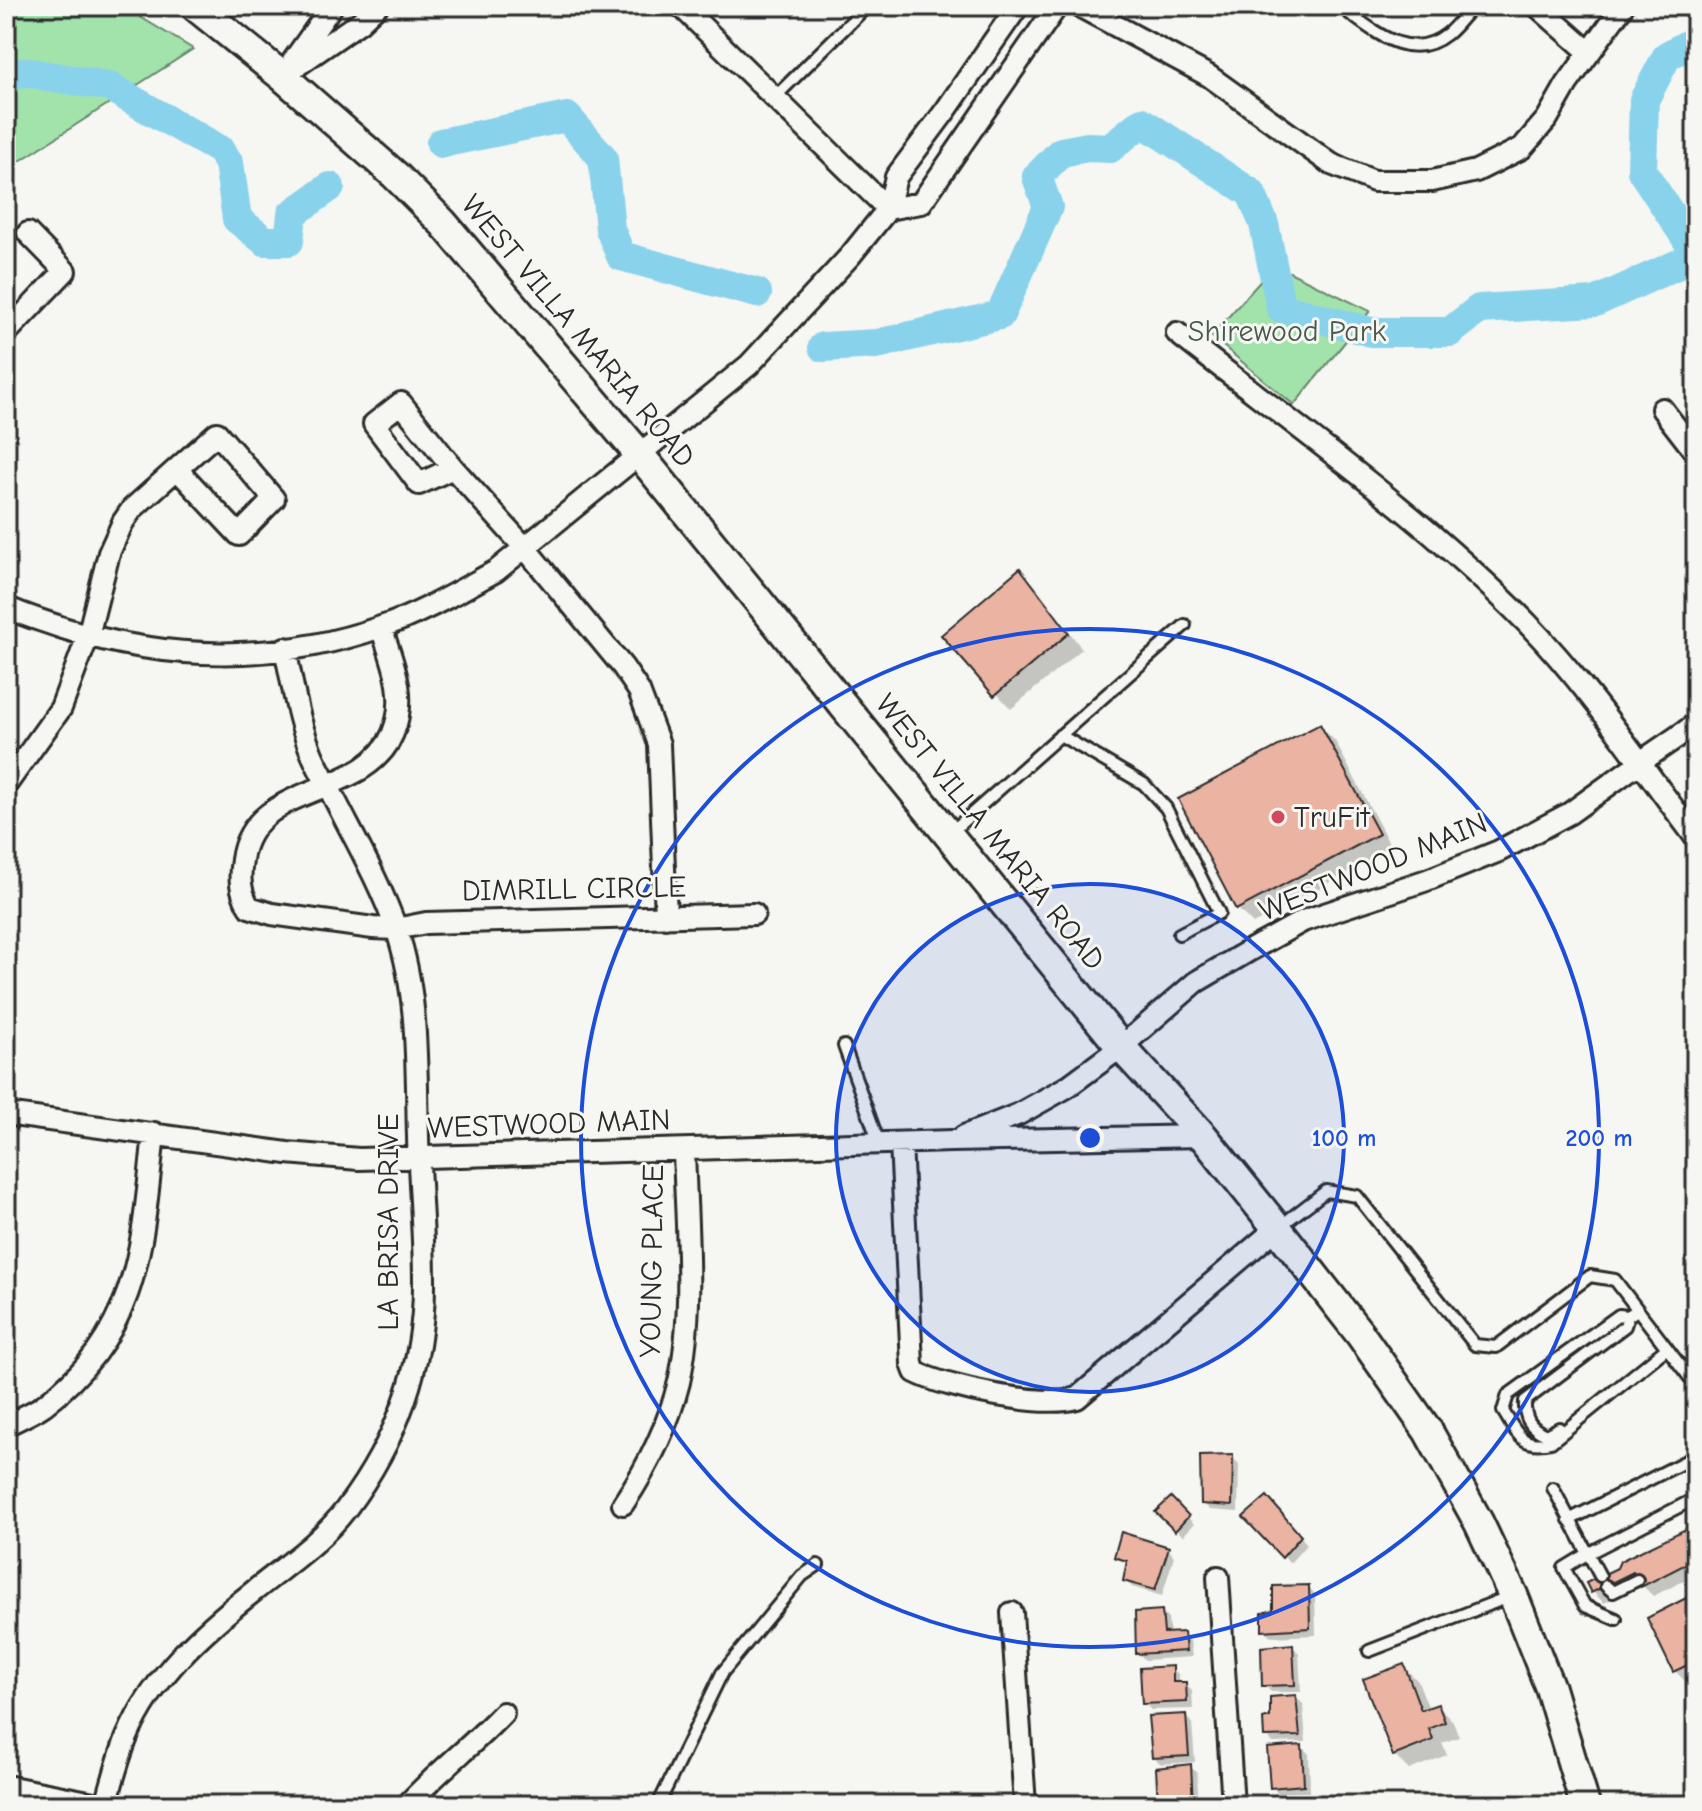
<svg xmlns="http://www.w3.org/2000/svg" width="1702" height="1811" viewBox="0 0 1702 1811" font-family="'Comic Neue',sans-serif">
<style>
.green{fill:#a2e3ac;stroke:#66876c;stroke-width:2}
.shadow{fill:#0003}
.lines{fill:none;stroke-linecap:round;stroke-linejoin:round}
.river{stroke:#89d2eb;stroke-width:30}
.building{fill:#ebb3a2;stroke:#2b2b2b;stroke-width:2}
.service-casing{stroke:#2b2b2b;stroke-width:16}
.minor-casing{stroke:#2b2b2b;stroke-width:26}
.secondary-casing{stroke:#2b2b2b;stroke-width:34}
.service{stroke:#f6f6f2;stroke-width:10}
.minor{stroke:#f6f6f2;stroke-width:20}
.secondary{stroke:#f6f6f2;stroke-width:28}
.ring{fill:none;stroke:#1d4ed8;stroke-width:4}
.poi-dot{fill:#d1495b;stroke:#f6f6f2;stroke-width:3}
.labels{text-anchor:middle;dominant-baseline:central;stroke-width:6;stroke-linejoin:round;paint-order:stroke}
.street-label{font-size:30px;fill:#2b2b2b;stroke:#f6f6f2}
.park-label{font-size:30px;fill:#49594b;stroke:#f6f6f2}
.poi-label{font-size:30px;fill:#2b2b2b;stroke:#f6f6f2;text-anchor:start}
.centre{fill:#1d4ed8;stroke:#f6f6f2;stroke-width:4}
.ring-label{font-size:24px;text-anchor:middle;font-weight:bold;fill:#1d4ed8;stroke:#f6f6f2;stroke-width:6;stroke-linejoin:round;paint-order:stroke}
</style>
<rect width="100%" height="100%" fill="#f6f6f2"/>
<filter id="ink" filterUnits="userSpaceOnUse"><feTurbulence type="fractalNoise" baseFrequency=".0125" numOctaves="2"/><feDisplacementMap in="SourceGraphic" scale="16" xChannelSelector="R" yChannelSelector="G"/><feConvolveMatrix kernelMatrix="1 2 1 2 8 2 1 2 1" color-interpolation-filters="sRGB"/></filter>
<g filter="url(#ink)">
<path class="green" d="M6,6h116l71,43 -187,121z
M1275,265l95,46 -76,94 -83,-69z"/>
<path class="shadow" d="M1020,570l15,15 47,64 -71,60 -67,-74z
M1320,726l15,15 57,108 -139,75 -15,-15z
M1232,1457l7,7 -1,48 -28,-2 -7,-7z
M1171,1500l23,24 -11,12 -25,-24z
M1274,1506l33,38 -17,19 -44,-46z
M1696,1526v49l-43,21 -12,-12 -37,19 -11,-11z
M1168,1549l6,7 -12,40 -30,-9 -7,-7 3,-15 -12,-9z
M1308,1587l7,7 1,41 -45,2 -7,-7 11,-19z
M1696,1596v87l-6,3 -15,-15z
M1161,1612l7,7 2,16 13,-1 7,7 2,16 -47,3 -7,-7z
M1292,1646l7,7 2,39h-30l-7,-7z
M1403,1666l15,15 11,28 9,-3 15,15 6,16 -17,6 5,12 -38,15 -15,-15z
M1172,1668l7,7v9h6l7,7 1,18 -42,1 -7,-7z
M1296,1697l7,7 3,38 -33,1 -7,-7 6,-18z
M1185,1716l7,7 3,39 -34,2 -7,-6z
M1302,1747l7,7 1,38 -31,2 -7,-7z
M1190,1766l7,7 2,32h-39z"/>
<g class="lines">
<path class="river" d="M1696,40l-29,16 -23,44 -2,71 54,82
M6,76l18,-4 84,14 112,64 9,13 8,56 28,22h24l3,-27 38,-27
M441,143l126,-26 36,41 7,71 11,27 136,37
M823,347l54,-3 123,-29 48,-108 -11,-30 24,-25 27,-5 22,1 32,-26 109,71 13,31 17,84 90,24h79l29,-23 116,-7 101,-46"/>
</g>
<path class="building" d="M1020,568l49,65 -75,63 -53,-61z
M1320,724l59,110 -143,76 -58,-111z
M1233,1455l-1,51 -31,-2 -1,-48z
M1267,1496l34,40 -19,22 -39,-41z
M1171,1497l18,19 -14,15 -20,-19z
M1696,1524v35l-55,28 -8,-15 -42,21 -5,-10 31,-15 3,-7z
M1121,1532l48,15 -14,43 -32,-9 4,-20 -13,-4z
M1309,1585l1,43 -48,3v-18l11,-3v-24z
M1696,1593v68l-23,11 -26,-54z
M1162,1610l2,23 20,-1 2,19 -50,3 -1,-42z
M1293,1644l2,41 -33,1 -1,-39z
M1404,1664l17,46 17,-6 7,18 -16,7 4,11 -40,16 -30,-77z
M1173,1666v16h13l1,20 -45,2 -2,-36z
M1296,1695l4,41 -36,1 -1,-18 7,-2v-20z
M1186,1714l3,42 -37,2 -4,-42z
M1302,1745l2,40 -34,3 -3,-40z
M1191,1764l2,41h-35l-2,-37z
M1316,1794l1,11h-48l-1,-8z"/>
<g class="lines">
<g class="service-casing">
<path id="service" d="M1339,6c32,22 69,59 108,28 9,-7 17,-19 26,-28
M775,97l92,-91
M1060,735l84,49 22,24 53,105 -40,21
M950,833l235,-208
M844,1046l35,97
M1279,1227l47,-36 31,5 118,149 21,2 94,-71 25,4 81,106
M1637,1310l-9,6 -9,-1 -111,80 -5,16c14,22 18,38 48,31l116,-94
M1559,1428l-13,7c-16,-7 -22,-17 -21,-34l100,-75 3,-10
M1553,1488l47,88
M1569,1520l127,-64
M1606,1586l7,6 24,-12
M1616,1619l-31,-13 -21,-38 23,-14 109,-56
M1369,1651l142,-55
M658,1805l64,-132 80,-97 16,-11"/>
</g>
<g class="minor-casing">
<path id="minor" d="M681,6l207,203
M1079,6l130,70 122,88 43,17h58l44,-10 46,-23 25,-29 20,-35 56,-78
M1537,6l52,46
M293,61l39,-55
M282,76l78,-54 17,-16
M888,209l33,-6 136,-197
M6,333l59,-62 -37,-38
M1177,333c119,94 244,182 350,290 63,65 114,143 169,215
M1662,409l34,44
M453,468l-34,16 -45,-60 27,-21 52,65 72,80 98,119 16,24 20,53 7,173
M6,607c18,9 38,14 57,21 103,33 215,35 318,-1 40,-13 78,-36 115,-56l253,-206 101,-109 38,-47 8,-32 50,-67 72,-104
M381,627c12,36 27,69 12,106 -27,67 -141,47 -151,127 -3,18 -2,31 7,47l23,7 101,14 23,1 30,-6 328,-9
M6,785l55,-77 27,-72 21,-83 14,-31 9,-13 85,-76 57,66 -35,36 -62,-66
M6,1114l281,39 72,6 593,-18 251,-5
M964,1136l55,-22 48,-27 54,-40 75,-65 56,-33 51,-28 124,-41 72,-29 71,-38 69,-50 57,-39
M901,1143l11,221 3,8c31,16 128,36 162,26l200,-170
M6,1425c12,-6 27,-12 38,-20 97,-74 98,-161 110,-272
M623,1504c25,-37 45,-78 56,-122 16,-72 7,-158 5,-232
M1218,1577l15,228
M1012,1613l13,192
M6,1786l98,19
M106,1805c6,-23 12,-46 21,-68 26,-61 76,-106 127,-146 32,-26 67,-49 92,-82 51,-68 79,-143 78,-229 0,-48 -5,-96 -6,-143 -2,-68 1,-141 -21,-206 -17,-49 -44,-95 -67,-141 -7,-14 -15,-27 -20,-41 -13,-33 -18,-67 -25,-101
M407,1805c30,-33 65,-59 96,-92"/>
</g>
<g class="secondary-casing">
<path id="secondary" d="M195,6l87,70 113,99 48,48 196,231 482,593 82,89 74,92 83,106 68,97 51,92 34,72 37,93 35,117"/>
</g>
<use href="#service" class="service"/>
<use href="#minor" class="minor"/>
<use href="#secondary" class="secondary"/>
</g>
</g>
<circle cx="1090" cy="1138" r="254" fill="#1d4ed8" fill-opacity=".12"/>
<g class="ring">
<circle cx="1090" cy="1138" r="254"/>
<circle cx="1090" cy="1138" r="509"/>
</g>
<circle class="poi-dot" cx="1278" cy="817" r="8"/>
<g class="labels">
<g class="street-label">
<text transform="translate(578 331) rotate(50)">WEST VILLA MARIA ROAD</text>
<text transform="translate(990 832) rotate(51)">WEST VILLA MARIA ROAD</text>
<text transform="translate(1373 867) rotate(-22)">WESTWOOD MAIN</text>
<text transform="translate(574 889) rotate(-1)">DIMRILL CIRCLE</text>
<text transform="translate(549 1124) rotate(-2)">WESTWOOD MAIN</text>
<text transform="translate(388 1222) rotate(-90)">LA BRISA DRIVE</text>
<text transform="translate(652 1261) rotate(-89)">YOUNG PLACE</text>
</g>
<g class="park-label">
<text x="1287" y="331">Shirewood Park</text>
</g>
<g class="poi-label">
<text x="1294" y="817">TruFit</text>
</g>
</g>
<circle cx="1090" cy="1138" r="12" class="centre"/>
<g class="ring-label">
<text x="1344" y="1146">100 m</text>
<text x="1599" y="1146">200 m</text>
</g>
<rect width="1702" height="1811" fill="none" stroke="#f6f6f2" stroke-width="32"/>
<rect x="16" y="16" width="1670" height="1779" fill="none" stroke="#2b2b2b" stroke-width="3" filter="url(#ink)"/>
</svg>
